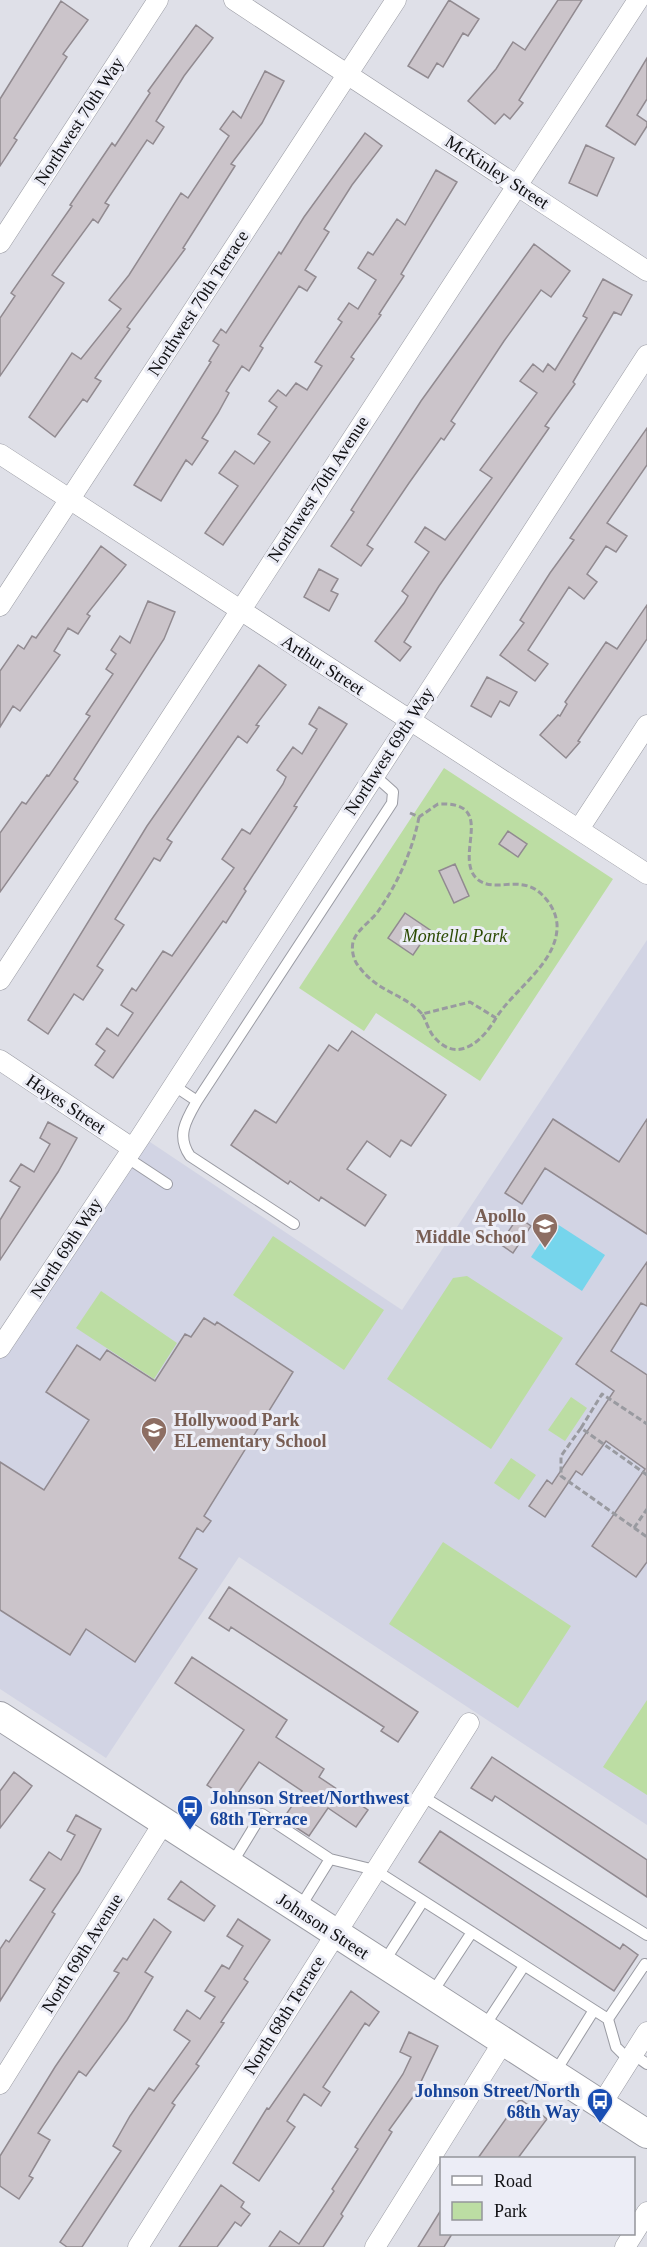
<svg xmlns="http://www.w3.org/2000/svg" width="647" height="2247" viewBox="0 0 647 2247" font-family="Georgia,serif">
<style>
.built{fill:#d2d4e4}
.green{fill:#bcdda3}
.water{fill:#76d5ec}
.building{fill:#cbc4ca;stroke:#918a90;stroke-width:1.5}
.lines{fill:none;stroke-linecap:round;stroke-linejoin:round}
.lane-casing{stroke:#9a9ba3;stroke-width:12}
.street-casing{stroke:#9a9ba3;stroke-width:21}
.secondary-casing{stroke:#9a9ba3;stroke-width:30}
.path{stroke:#999aa0;stroke-width:3;stroke-dasharray:6 3;stroke-linecap:butt}
.lane{stroke:#fff;stroke-width:10}
.street{stroke:#fff;stroke-width:20}
.secondary{stroke:#fff;stroke-width:28}
.labels{text-anchor:middle;dominant-baseline:central;stroke-width:6;stroke-linejoin:round;paint-order:stroke}
.street-label{font-size:18px;fill:#101013;stroke:#ecedf6}
.park-label{font-size:18px;font-style:italic;fill:#2c4b04;stroke:#ecedf6}
.education-label{font-size:18px;font-weight:bold;fill:#785e54;stroke:#ecedf6;text-anchor:end}
.transit-label{font-size:18px;font-weight:bold;fill:#164399;stroke:#ecedf6;text-anchor:start}
</style>
<rect width="100%" height="100%" fill="#dfe0e8"/>
<path class="built" d="M647,940v885l-408,-268 -133,201 -106,-69v-341l141,-212 261,174z"/>
<path class="green" d="M444,768l169,111 -133,202 -104,-68 -12,18 -65,-43z
M273,1236l111,74 -40,60 -111,-75z
M467,1276l96,62 -72,111 -104,-70 66,-101z
M101,1291l76,52 -23,36 -78,-51z
M571,1397l16,11 -22,33 -17,-11z
M511,1458l25,17 -17,25 -25,-17z
M443,1542l128,84 -53,82 -129,-84z
M647,1700v95l-44,-28z"/>
<path class="water" d="M554,1222l51,33 -23,36 -51,-34z"/>
<path class="building" d="M449,0l30,19 -11,17 -5,-3 -20,34 -6,-4 -9,15 -20,-12z
M558,0h24l-63,100 4,3 -13,16 -6,-5 -9,10 -27,-23 28,-32 17,-27 12,8z
M61,1l27,19 -25,34 4,3 -53,81 3,2 -17,26v-67z
M196,25l17,13 -29,38 -28,45 8,6 -11,17 -6,-4 -42,63 4,2 -11,18 -5,-4 -41,56 12,8 -64,93v-58l15,-22 -4,-3 61,-87 -2,-1 42,-62 3,3 35,-53 -2,-2z
M647,58v41l-10,16 10,7v4l-12,19 -29,-19z
M265,71l19,10 -22,42 -31,41 4,2 -52,82 2,1 -58,78 3,2 -35,49 6,3 -14,21 -4,-3 -28,38 -26,-20 43,-64 9,6 40,-50 -12,-9 20,-25 52,-82 7,5 41,-62 -9,-7 13,-18 8,7z
M365,133l17,13 -30,39 -28,44 5,3 -24,38 11,7 -9,14 -8,-5 -39,60 3,2 -14,23 -7,-5 -16,25 3,2 -11,20 -16,25 6,3 -16,24 -6,-5 -25,41 -27,-16 77,-123 -2,-1 10,-16 -6,-4 8,-12 5,4 53,-81 2,2 23,-37z
M586,145l28,13 -17,38 -28,-13z
M436,170l21,12 -56,92 3,2 -25,38 2,1 -30,42 3,2 -131,186 -18,-12 33,-47 -19,-13 16,-22 19,13 16,-22 -12,-8 19,-27 -8,-6 9,-11 8,6 10,-13 11,7 15,-24 -7,-4 27,-40 -4,-3 11,-16 9,6 18,-29 -18,-12 10,-16 5,3 24,-36 8,6z
M534,244l36,27 -19,26 -10,-7 -37,51 -53,80 4,3 -11,16 -3,-2 -32,45 -42,62 6,4 -12,17 -30,-20 23,-34 -3,-2 70,-109z
M603,279l29,16 -11,20 -7,-3 -41,70 2,2 -30,42 4,2 -110,158 -35,56 7,5 -11,14 -25,-20 29,-38 4,-7 -6,-5 27,-39 -14,-10 10,-15 20,13 47,-62 -12,-8 57,-77 -17,-12 13,-17 10,8 5,-8 7,6 32,-52 -4,-2z
M647,428v37l-40,58 20,13 -11,16 -10,-6 -19,28 10,8 -13,17 -15,-12 -41,63 20,14 -13,17 -35,-26 24,-32 -4,-3 30,-47 24,-33 -4,-2z
M101,546l25,19 -39,49 3,2 -12,18 -10,-6 -14,23 6,4 -40,56 -7,-5 -13,21v-56l18,-26 6,4 8,-13 4,2z
M319,569l19,10 -7,12 7,3 -9,17 -25,-14z
M148,601l27,11 -11,27 -90,140 4,3 -78,110v-59l22,-31 4,2 21,-29 2,1 41,-60 -4,-2 27,-40 -7,-5 10,-15 -5,-4 9,-14 10,7z
M647,605v34l-69,102 2,1 -14,16 -26,-23 18,-20 2,1 7,-12 -2,-2 41,-60 11,7z
M259,665l27,20 -30,40 3,1 -12,17 -9,-7 -37,53 -34,50 5,3 -12,19 -6,-3 -39,61 9,6 -27,41 6,4 -20,30 -9,-6 -26,40 -20,-14 119,-194z
M487,677l30,15 -8,14 -9,-5 -9,16 -20,-11z
M319,707l28,17 -53,82 3,1 -53,82 2,2 -20,32 -3,-2 -110,157 -18,-13 10,-14 -9,-7 11,-16 11,8 15,-23 -12,-8 11,-17 4,3 27,-40 9,5 62,-88 -12,-9 20,-30 8,5 33,-50 3,-7 -9,-7 16,-23 9,7 15,-25 -8,-5z
M508,831l19,13 -9,13 -19,-13z
M455,864l14,32 -15,7 -15,-32z
M405,913l25,17 -17,25 -25,-17z
M352,1031l94,64 -35,51 -10,-6 -11,17 -23,-16 -20,28 39,26 -21,31 -44,-29 -2,4 -29,-20 -2,3 -57,-39 24,-35 21,13 53,-78 9,6z
M553,1119l66,43 28,-43v115l-102,-66 -23,36 -17,-11z
M48,1122l29,16 -19,34 -58,88v-40l20,-33 -10,-6 11,-17 13,8 16,-28 -10,-6z
M518,1217l13,9 -18,27 -13,-9z
M647,1262v44l-6,-3 -30,48 36,24v187l-11,15 -44,-31 53,-77 -39,-28 -24,34 -6,-4 -31,46 -16,-11 18,-26 5,4 62,-93 -38,-27z
M204,1318l11,7 2,-3 76,50 -89,144 7,5 -8,11 -6,-4 -18,30 18,11 -62,93 -49,-33 -16,26 -70,-45v-148l44,28 45,-70 -43,-28 31,-47 23,15 7,-10 48,31 30,-47 6,3z
M229,1587l189,125 -20,30 -17,-11 3,-4 -153,-100 -2,4 -20,-13z
M192,1657l95,63 -11,17 48,32 -5,8 49,33 -12,17 -28,-19 -19,28 -26,-17 19,-28 -43,-29 -27,40 -25,-17 37,-55 -69,-47z
M492,1757l155,103v37l-152,-101 -3,5 -21,-13z
M14,1772l18,14 -32,42v-37z
M76,1815l25,14 -22,43 -27,40 3,2 -55,87v-52l6,-9 3,2 36,-53 -15,-9 19,-28 12,8 14,-25 -8,-4z
M440,1831l180,118 3,-5 15,11 -24,36 -195,-129z
M181,1881l34,25 -11,15 -36,-22z
M154,1919l17,13 -26,40 8,5 -26,43 -41,56 -7,-5 -41,62 12,7 -21,36 4,2 -14,21 -19,-13v-30l55,-89 64,-94 -5,-2 9,-13 4,2z
M238,1919l32,21 -26,39 4,3 -27,40 3,1 -28,41 3,2 -27,37 3,2 -93,142h-15l-7,-5 61,-91 -8,-5 17,-30 19,-28 5,3 36,-50 -16,-11 13,-20 13,9 15,-22 -10,-6 17,-26 7,4 14,-23 -16,-10z
M351,1991l28,21 -10,14 -4,-3 -42,64 7,5 -9,14 -17,-12 -17,27 8,6 -36,54 -26,-18 34,-55 2,1z
M409,2032l29,14 -23,48 -26,36 3,2 -51,82 2,2 -20,31h-54l11,-16 19,13 35,-53 -2,-2 26,-40 -3,-2 48,-73 8,-17 -11,-5z
M520,2099l27,20 -29,39h-40z
M221,2185l23,17 -3,5 9,7 -9,12 -6,-4 -18,25h-38z
M441,2210v24h11l-8,13h-26z"/>
<g class="lines">
<g class="lane-casing">
<path id="lane" d="M173,1085l24,16
M126,1157l41,27
M294,1224l-104,-68c-14,-20 -4,-36 7,-55l195,-298 1,-11 -19,-17
M422,1796l225,139
M231,1865l31,-51 68,45 45,11 233,149 8,28 13,13
M299,1909l31,-50
M384,1962l39,-61
M432,1993l40,-61
M608,2019l37,-55 2,2
M484,2027l40,-61
M633,2054l14,10
M554,2074l40,-64"/>
</g>
<g class="street-casing">
<path id="street" d="M234,0l413,271
M0,243l158,-243
M0,454l647,420
M0,606l396,-606
M579,829l68,-104
M0,980l638,-980
M0,1060l132,88
M0,1348l141,-212 506,-781
M0,2084l164,-262
M601,2105l46,-73
M138,2247l331,-524
M375,2247l128,-205
M625,2247l22,-35"/>
</g>
<g class="secondary-casing">
<path id="secondary" d="M0,1716l647,418"/>
</g>
<path class="path" d="M410,813l9,4 19,-13c60,-3 16,50 38,74 18,18 47,-8 70,21 6,7 10,15 11,25 2,38 -43,65 -61,94l-26,-16 -48,12c5,8 7,19 14,25 23,25 48,0 60,-21
M419,817c-6,32 -21,66 -40,93 -7,11 -22,19 -26,32 -2,9 1,20 7,26 19,25 45,26 62,46
M581,1428l21,-34 45,30
M647,1475l-66,-47 -20,28v20l86,61
M634,1528l13,-19"/>
<use href="#lane" class="lane"/>
<use href="#street" class="street"/>
<use href="#secondary" class="secondary"/>
</g>
<defs>
<g id="school-pin" transform="scale(1.35)"><path d="M0 17L-7.5 6A9.5 9.5 0 1 1 7.5 6Z" fill="#8d6e63" stroke="#ecedf6"/><path d="M0-5L7-2L0 1L-7-2ZM-4 1L0 2.5L4 1V4Q0 6-4 4Z" fill="#fff"/></g>
<g id="bus-pin" transform="scale(1.35)"><path d="M0 17L-7.5 6A9.5 9.5 0 1 1 7.5 6Z" fill="#1a4fb4" stroke="#ecedf6"/><path d="M-5-6H5V4H4V6H2V4H-2V6H-4V4H-5ZM-3.5-4V0h7V-4ZM-3.5 1.2v1.5H-2V1.2ZM2 1.2v1.5H3.5V1.2Z" fill="#fff"/></g>
</defs>
<g fill-rule="evenodd">
<use href="#school-pin" x="545" y="1226"/>
<use href="#school-pin" x="154" y="1430"/>
<use href="#bus-pin" x="190" y="1808"/>
<use href="#bus-pin" x="600" y="2101"/>
</g>
<g class="labels">
<g class="street-label">
<text transform="translate(79 121) rotate(-57)">Northwest 70th Way</text>
<text transform="translate(497 172) rotate(33)">McKinley Street</text>
<text transform="translate(198 303) rotate(-57)">Northwest 70th Terrace</text>
<text transform="translate(318 489) rotate(-57)">Northwest 70th Avenue</text>
<text transform="translate(323 665) rotate(33)">Arthur Street</text>
<text transform="translate(389 751) rotate(-57)">Northwest 69th Way</text>
<text transform="translate(66 1104) rotate(34)">Hayes Street</text>
<text transform="translate(66 1248) rotate(-57)">North 69th Way</text>
<text transform="translate(323 1926) rotate(33)">Johnson Street</text>
<text transform="translate(82 1953) rotate(-58)">North 69th Avenue</text>
<text transform="translate(284 2015) rotate(-58)">North 68th Terrace</text>
</g>
<g class="park-label">
<text x="455" y="936">Montella Park</text>
</g>
<g class="education-label">
<text x="526" y="1216">Apollo<tspan x="526" dy="21">Middle School</tspan></text>
<text x="174" y="1420" text-anchor="start">Hollywood Park<tspan x="174" dy="21">ELementary School</tspan></text>
</g>
<g class="transit-label">
<text x="210" y="1798">Johnson Street/Northwest<tspan x="210" dy="21">68th Terrace</tspan></text>
<text x="580" y="2091" text-anchor="end">Johnson Street/North<tspan x="580" dy="21">68th Way</tspan></text>
</g>
</g>
<rect x="440" y="2157" width="195" height="78" fill="#ecedf6" stroke="#94959b" stroke-width="1.5"/>
<rect x="452" y="2176" width="30" height="9" fill="#ffffff" stroke="#94959b" stroke-width="1.5"/>
<text x="494" y="2187" font-size="18" fill="#101013">Road</text>
<rect x="452" y="2202" width="30" height="18" fill="#bcdda3" stroke="#94959b" stroke-width="1.5"/>
<text x="494" y="2217" font-size="18" fill="#101013">Park</text>
</svg>
